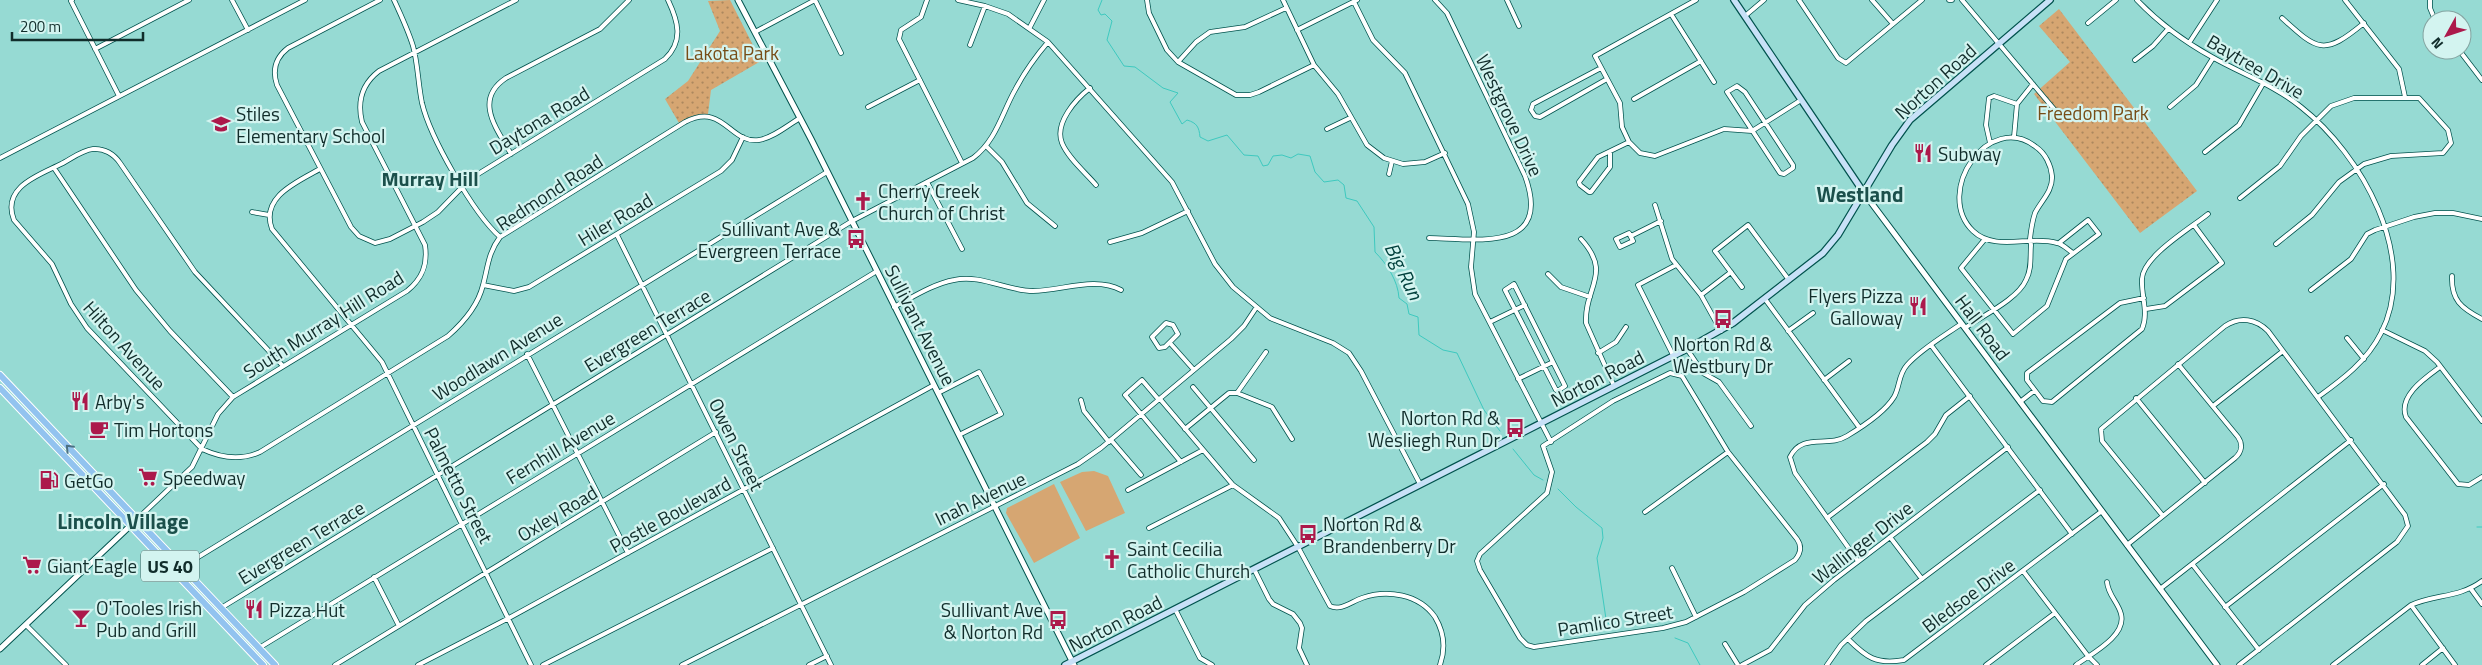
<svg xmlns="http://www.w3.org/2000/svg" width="2482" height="665" viewBox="0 0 2482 665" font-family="'Titillium Web',sans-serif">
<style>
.park{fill:url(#park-dots)}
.garden{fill:#d6a672}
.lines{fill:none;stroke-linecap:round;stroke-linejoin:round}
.stream{stroke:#3ec9bf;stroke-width:1}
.minor-casing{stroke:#00524d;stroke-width:5.5}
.tertiary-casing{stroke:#00524d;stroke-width:7}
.secondary-casing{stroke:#00524d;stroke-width:8}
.primary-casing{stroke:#fff;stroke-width:8}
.minor{stroke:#fff;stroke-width:4}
.tertiary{stroke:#fff;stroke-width:5}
.secondary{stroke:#c8e1f7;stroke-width:5.5}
.primary{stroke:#92c3ef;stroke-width:6}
.oneway{stroke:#4b7083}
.labels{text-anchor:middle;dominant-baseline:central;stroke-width:4.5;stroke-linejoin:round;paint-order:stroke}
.shield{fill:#d3f4f0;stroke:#4b6966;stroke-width:1}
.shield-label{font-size:18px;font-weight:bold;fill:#112d2b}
.park-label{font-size:19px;fill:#774d17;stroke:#d3f4f0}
.street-label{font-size:19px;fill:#112d2b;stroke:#d3f4f0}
.poi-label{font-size:19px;fill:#112d2b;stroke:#d3f4f0;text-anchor:start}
.neighbourhood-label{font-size:20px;font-weight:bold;fill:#1b504b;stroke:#d3f4f0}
.water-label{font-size:20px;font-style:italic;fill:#00403c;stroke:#d3f4f0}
.quarter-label{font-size:21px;font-weight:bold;fill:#1b504b;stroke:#d3f4f0}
</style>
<defs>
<pattern id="park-dots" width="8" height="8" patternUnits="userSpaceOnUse" patternTransform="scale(1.25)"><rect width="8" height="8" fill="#d6a672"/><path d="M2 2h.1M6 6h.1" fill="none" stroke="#ac885e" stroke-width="1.8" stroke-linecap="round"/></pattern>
</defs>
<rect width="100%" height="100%" fill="#96dad3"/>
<path class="park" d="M730,0l31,61 -50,29 -3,24 -16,2 -13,7 -14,-24 23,-18 32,-50 -12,-30z
M2059,9l138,182 -57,42 -106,-139 36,-32 -31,-36z"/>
<path class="garden" d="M1094,471l14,5 17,37 -39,18 -26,-49 22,-10z
M1054,484l26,54 -46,25 -28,-50 1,-5z"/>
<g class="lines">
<path class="stream" d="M1102,0l-4,10 3,5 4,-1 7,7 -5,19 17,26 11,1 28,21 15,5 -8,9 12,22 5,-4c10,3 12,7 13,17l8,4 19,-6 17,20 14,1 5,10 5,-1 5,-9 9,-1 9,3 7,-4 12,2 5,16 9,10 14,-2 6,5 2,13 11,3 17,26 1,25c12,12 23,29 24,46l8,6 2,10 9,3 1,18 24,15 14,3 27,57 16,21
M1513,449l21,26 9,5
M1558,489l18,18 26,21 1,10 -6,20 9,61 5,8
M2477,527h5
M1675,638l13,5 12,22"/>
<g class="minor-casing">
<path id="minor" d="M72,0l-1,1 48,95
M232,0l16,30
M380,0l-92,48c-13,10 -16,22 -11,37l74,142 8,9 16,7 15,-4 33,-17 15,-10 32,-33 195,-120c19,-18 13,-38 3,-59
M394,0c7,15 14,30 19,46 5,18 5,38 9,57 8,34 51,110 78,134
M815,0l26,53
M927,0l-6,17 -20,13 -2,9 63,124
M958,0l27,6 23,8 40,28 124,140 43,82 18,23 37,31 63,25 16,10 12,18 59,113
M1147,0l2,13 18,37 11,12 58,33h14l9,-3 55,-27
M1283,0l31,65 24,29 29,51 17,13 19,6 22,-2 20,-9
M1507,0l12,26
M1696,0l-101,56 25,47 2,24 7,15 11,11 15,3 69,-27 28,2 49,-31
M1799,0l39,58 8,5 76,-63
M1872,0l21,24
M1949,0h3
M1962,0l97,115
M2137,0c22,23 48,42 75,57 30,17 62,28 89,50 60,47 119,150 80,226 -14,28 -38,46 -63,64
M2345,0l54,69 6,28
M2430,0v8l5,12
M1354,2l19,38 32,33 63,131 6,28 -3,35 4,27 76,148
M1671,14l43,68
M1745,16l19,-16
M2282,18c36,33 42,38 82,5
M2088,23l28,-23
M1030,27l14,-27
M1297,30l60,-30
M755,32l60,-32
M2189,43l28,-43
M970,45l15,-39
M95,49l94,-49
M2459,50l23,30
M2135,60l18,-14 15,-17
M1178,62l18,-20 14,-10 35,-5 41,-19
M1601,68l-68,36 -2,6 4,6 5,1 67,-38
M1737,86l8,6 48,73v3l-9,6 -4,-1 -53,-81z
M1090,88c-14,11 -36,35 -28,55 6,15 24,30 34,42
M1634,99l67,-38
M868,107l52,-27
M2170,107l26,-22 17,-27
M1327,129l23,-11
M2014,137l3,-33 16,-20
M1990,143l-4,-18 3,-27 5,-2 23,8
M987,147l15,15 25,41 28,23
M2205,152l34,-27 25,-43
M1610,153v14l-19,25h-2l-9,-7 -1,-3 19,-25 31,-15
M511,154c-14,-25 -38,-54 -5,-76l94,-49 29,-29
M0,158l305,-158
M54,168l82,122 34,41 63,66
M320,169c-23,13 -60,28 -48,60l110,133 149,303
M1389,174l3,-13
M927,182l35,67
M2240,198l40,-32 21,-30 30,-30 23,-8h65l29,32 3,13 -8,10 -52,3 -27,8 -25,18 -27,33 -36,29
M1655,205l17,54 29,36 20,36
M252,212l17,3
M1629,233l4,8 -13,6 -4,-8z
M617,235l214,430
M1631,236l30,-15
M1429,238c48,1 124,15 96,-62l-78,-163 -12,-13
M1581,239c32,35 3,48 5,84l28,63
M1985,239l-24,29 52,66 34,-28 19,-47 33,-25 -11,-14 -29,23
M1110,242l32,-9 46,-22
M1548,274l13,13 29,10
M2452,276c-1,24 9,32 30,43
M1514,284l51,102 -6,4h-3l-51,-100z
M483,285l31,6 15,-4 192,-116 11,-11 11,-23
M1742,287l-27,-36 33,-26 41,55
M2311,290l40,-31 16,-25 8,-4 39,-13 21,-4h18l29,6
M1701,295l30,-23
M2144,298l-24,5 -93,70v7l16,21 9,1 90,-73c7,-16 -1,-33 0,-50 1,-23 49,-51 66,-65
M1765,299l94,128
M894,307c19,-10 39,-23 60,-27 27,-6 53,11 79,11 28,0 62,-15 88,-1
M2146,309l19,-3 57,-43 -28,-38
M1490,322l35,-17
M1166,323l7,2 5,9 -13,13 -6,1 -7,-11z
M1965,328c17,-12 53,-29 61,-48 6,-11 4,-23 5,-35l-1,-6c1,-9 2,-17 5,-26 6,-12 18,-22 17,-37 -1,-11 -7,-23 -16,-29 -47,-37 -103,45 -63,84 22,21 57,4 84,12 6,1 11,7 16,10
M2382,330l43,21 12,11 45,59
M1788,331l25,-18
M2347,338l17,21
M1170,343l24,27
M1931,345l141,189
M1687,349l16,24 16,9 32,44
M1598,353l18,-11 10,-15
M527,354l101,199
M1673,355l-35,-70 38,-20
M283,366l-88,-94 -75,-109c-6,-9 -16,-15 -27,-14 -11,1 -22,10 -32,15 -22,11 -60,23 -47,56l38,44 19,40 16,24 115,121c19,9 38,12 58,3l188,-116c16,-14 30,-30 35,-51 5,-18 5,-32 17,-48l185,-115c39,-20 44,22 74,18 14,-2 29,-15 41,-22
M2440,367c-15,11 -42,29 -34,50l52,67 11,1 13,-8
M1670,373l12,3 46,76 69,87c5,7 4,14 -2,21l-51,32 -58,30 -23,6 -129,19 -7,-2 -7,-7 -40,-68 -3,-9 3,-7 67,-61 5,-21 -9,-26 70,-45z
M1518,379l35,-17
M1824,380l25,-19
M1193,387l61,73
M938,393l41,-21 22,42 -42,21
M1237,393l29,-41
M2136,398l69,85
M1160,399l73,86 46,33 19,29 32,59c11,5 21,-4 32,-8 25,-9 57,-4 73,19 9,15 11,31 5,48
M1081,400l3,11 25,31
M1159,400l-17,-20 -17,15 56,67
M2020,402l14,-11
M2213,406l70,-55
M1185,429l44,-36h8l35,14 20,32
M1111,440l30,35
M1128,490l75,-40
M1645,512l83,-60
M2163,516l-61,-75 -1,-12 124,-103c15,-10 31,-7 43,5l137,184 3,11 -11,16 -158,123
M1827,518l100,-76 8,-8 11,-19 24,-19
M131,525l61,-58 26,-53 15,-17 174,-106c15,-12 21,-26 18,-46l-63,-123c-5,-21 0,-38 17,-51l137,-71
M1149,528l84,-43
M1890,537l32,42
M2127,545l108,-87c7,-6 8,-14 3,-21l-60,-73
M1858,561l-63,-88 -5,-16c12,-25 38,-9 57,-21 15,-9 38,-24 47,-39 6,-10 4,-22 13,-32 14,-16 37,-29 54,-41
M2193,565l66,85
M182,567l645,-395
M1672,568l24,49
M1254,569l15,30 4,5 20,10 7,9 2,5 -3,20 8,17
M2023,571l65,85 9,9
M374,577l25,49
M2160,589l191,-149
M2471,589l11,15
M2411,605l44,60
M2225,607l159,-123
M221,608l631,-387 121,-63c23,-17 29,-45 42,-68 9,-17 21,-34 33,-48
M1175,609l25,49 12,7
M26,625l40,40
M1848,639c18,18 28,26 56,21l198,-149
M1725,644l13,21
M259,648l618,-377
M335,665l381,-233
M418,665l91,-47 425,-233
M543,665l230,-117
M682,665l396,-201 23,-16 130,-109 13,-13 12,-18
M809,665l18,-9
M1742,665l28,-15 35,-45 29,-25 174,-133
M1827,665l14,-20 25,-24 174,-131
M1986,665l69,-52
M2076,665c15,-11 51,-29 45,-51 -3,-12 -13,-19 -14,-32
M2333,665l78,-60c25,-11 48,-7 71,-24
M2422,665l21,-17"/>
</g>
<g class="tertiary-casing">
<path id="tertiary" d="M738,0l73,139 263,526
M1864,193l353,472
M0,649l131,-124"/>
</g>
<g class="secondary-casing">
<path id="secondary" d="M1734,0l130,193
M1065,665l622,-316 46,-26 90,-70 15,-18 54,-90 18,-25 140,-120"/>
</g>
<g class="primary-casing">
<path id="primary" d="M0,375l275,290
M0,388l263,277"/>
</g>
<use href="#minor" class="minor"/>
<use href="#tertiary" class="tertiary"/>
<use href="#secondary" class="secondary"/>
<use href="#primary" class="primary"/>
</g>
<defs><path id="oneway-chevron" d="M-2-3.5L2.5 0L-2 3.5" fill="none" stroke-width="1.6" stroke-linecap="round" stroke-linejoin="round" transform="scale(1.25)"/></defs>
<use class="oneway" href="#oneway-chevron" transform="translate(69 448) rotate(-134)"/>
<defs>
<g id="school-bare" transform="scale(1.5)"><path d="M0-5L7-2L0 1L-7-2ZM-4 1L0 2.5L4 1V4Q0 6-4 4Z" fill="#ac194b" stroke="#d3f4f0" stroke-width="2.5" paint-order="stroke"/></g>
<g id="restaurant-bare" transform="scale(1.5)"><path d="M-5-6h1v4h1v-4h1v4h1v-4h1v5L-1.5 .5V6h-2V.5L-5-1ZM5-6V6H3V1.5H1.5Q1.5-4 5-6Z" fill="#ac194b" stroke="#d3f4f0" stroke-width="2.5" paint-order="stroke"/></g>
<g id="church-bare" transform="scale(1.5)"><path d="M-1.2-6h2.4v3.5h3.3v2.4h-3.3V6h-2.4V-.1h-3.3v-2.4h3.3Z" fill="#ac194b" stroke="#d3f4f0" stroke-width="2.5" paint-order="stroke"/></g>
<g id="bus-bare" transform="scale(1.5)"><path d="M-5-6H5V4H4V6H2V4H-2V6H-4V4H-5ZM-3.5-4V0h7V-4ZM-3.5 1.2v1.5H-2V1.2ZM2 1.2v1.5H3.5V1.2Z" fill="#ac194b" stroke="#d3f4f0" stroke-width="2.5" paint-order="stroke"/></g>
<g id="cafe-bare" transform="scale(1.5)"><path d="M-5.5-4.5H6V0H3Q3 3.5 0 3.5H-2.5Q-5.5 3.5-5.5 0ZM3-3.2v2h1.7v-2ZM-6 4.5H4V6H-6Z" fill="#ac194b" stroke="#d3f4f0" stroke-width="2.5" paint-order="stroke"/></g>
<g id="supermarket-bare" transform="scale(1.5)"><path d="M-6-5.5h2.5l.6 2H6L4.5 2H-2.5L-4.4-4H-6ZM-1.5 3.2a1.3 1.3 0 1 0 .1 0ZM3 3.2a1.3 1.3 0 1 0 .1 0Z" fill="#ac194b" stroke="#d3f4f0" stroke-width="2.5" paint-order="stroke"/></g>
<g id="fuel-bare" transform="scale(1.5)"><path d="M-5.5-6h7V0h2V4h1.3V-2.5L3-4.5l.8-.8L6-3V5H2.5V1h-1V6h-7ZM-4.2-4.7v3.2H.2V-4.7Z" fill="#ac194b" stroke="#d3f4f0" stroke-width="2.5" paint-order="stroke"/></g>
<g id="bar-bare" transform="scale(1.5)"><path d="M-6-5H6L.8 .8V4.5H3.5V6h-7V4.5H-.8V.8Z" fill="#ac194b" stroke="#d3f4f0" stroke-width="2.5" paint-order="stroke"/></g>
</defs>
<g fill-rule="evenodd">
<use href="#school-bare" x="221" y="124"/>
<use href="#restaurant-bare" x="1923" y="153"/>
<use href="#church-bare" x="863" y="201"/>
<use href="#bus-bare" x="856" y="239"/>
<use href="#restaurant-bare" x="1918" y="306"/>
<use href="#bus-bare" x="1723" y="319"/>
<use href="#restaurant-bare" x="80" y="401"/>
<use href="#bus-bare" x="1515" y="428"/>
<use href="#cafe-bare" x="99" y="429"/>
<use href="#supermarket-bare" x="148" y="477"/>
<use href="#fuel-bare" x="49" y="480"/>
<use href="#bus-bare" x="1308" y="534"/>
<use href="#church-bare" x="1112" y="559"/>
<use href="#supermarket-bare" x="32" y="565"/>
<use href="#restaurant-bare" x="254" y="609"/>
<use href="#bar-bare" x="81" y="618"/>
<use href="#bus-bare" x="1058" y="620"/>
</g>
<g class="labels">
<rect class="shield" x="141" y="550.5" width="58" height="31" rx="4"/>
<g class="shield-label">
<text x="170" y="566">US 40</text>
</g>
<g class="park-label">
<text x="732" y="52">Lakota Park</text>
<text x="2093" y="112">Freedom Park</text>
</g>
<g class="street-label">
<text transform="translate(2256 66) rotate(30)">Baytree Drive</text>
<text transform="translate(1935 81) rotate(-42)">Norton Road</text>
<text transform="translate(1510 115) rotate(65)">Westgrove Drive</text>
<text transform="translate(539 120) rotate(-31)">Daytona Road</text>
<text transform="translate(549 192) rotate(-33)">Redmond Road</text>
<text transform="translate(615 219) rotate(-31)">Hiler Road</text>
<text transform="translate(323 324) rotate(-32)">South Murray Hill Road</text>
<text transform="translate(921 325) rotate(63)">Sullivant Avenue</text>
<text transform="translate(1983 327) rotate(53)">Hall Road</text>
<text transform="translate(647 330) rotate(-31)">Evergreen Terrace</text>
<text transform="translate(125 345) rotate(48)">Hilton Avenue</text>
<text transform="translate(497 356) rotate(-32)">Woodlawn Avenue</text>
<text transform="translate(1597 378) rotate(-27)">Norton Road</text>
<text transform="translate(737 444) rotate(64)">Owen Street</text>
<text transform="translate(560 447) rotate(-31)">Fernhill Avenue</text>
<text transform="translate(459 485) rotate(63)">Palmetto Street</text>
<text transform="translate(980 498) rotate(-26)">Inah Avenue</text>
<text transform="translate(557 513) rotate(-31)">Oxley Road</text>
<text transform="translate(670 514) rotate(-29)">Postle Boulevard</text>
<text transform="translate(301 542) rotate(-31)">Evergreen Terrace</text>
<text transform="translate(1862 542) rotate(-38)">Wallinger Drive</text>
<text transform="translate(1968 595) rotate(-37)">Bledsoe Drive</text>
<text transform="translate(1615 620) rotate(-9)">Pamlico Street</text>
<text transform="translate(1115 623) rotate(-27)">Norton Road</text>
</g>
<g class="poi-label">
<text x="236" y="113">Stiles<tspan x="236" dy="22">Elementary School</tspan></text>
<text x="1938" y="153">Subway</text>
<text x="878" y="190">Cherry Creek<tspan x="878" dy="22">Church of Christ</tspan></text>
<text x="841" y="228" text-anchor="end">Sullivant Ave &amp;<tspan x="841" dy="22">Evergreen Terrace</tspan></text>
<text x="1903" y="295" text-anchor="end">Flyers Pizza<tspan x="1903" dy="22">Galloway</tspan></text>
<text x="1723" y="343" text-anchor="middle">Norton Rd &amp;<tspan x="1723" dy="22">Westbury Dr</tspan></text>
<text x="95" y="401">Arby's</text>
<text x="1500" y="417" text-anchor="end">Norton Rd &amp;<tspan x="1500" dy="22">Wesliegh Run Dr</tspan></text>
<text x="114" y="429">Tim Hortons</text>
<text x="163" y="477">Speedway</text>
<text x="64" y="480">GetGo</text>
<text x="1323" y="523">Norton Rd &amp;<tspan x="1323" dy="22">Brandenberry Dr</tspan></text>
<text x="1127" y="548">Saint Cecilia<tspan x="1127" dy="22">Catholic Church</tspan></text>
<text x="47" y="565">Giant Eagle</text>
<text x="96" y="607">O'Tooles Irish<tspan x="96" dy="22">Pub and Grill</tspan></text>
<text x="269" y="609">Pizza Hut</text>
<text x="1043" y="609" text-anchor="end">Sullivant Ave<tspan x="1043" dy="22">&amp; Norton Rd</tspan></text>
</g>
<g class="neighbourhood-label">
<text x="430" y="178">Murray Hill</text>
</g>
<g class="water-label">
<text transform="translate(1404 271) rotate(64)">Big Run</text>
</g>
<g class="quarter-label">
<text x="1860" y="194">Westland</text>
<text x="123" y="521">Lincoln Village</text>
</g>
</g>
<g transform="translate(2447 35) rotate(230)"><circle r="24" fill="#d3f4f0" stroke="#85a4a1"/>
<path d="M0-4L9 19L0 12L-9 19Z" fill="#ac194b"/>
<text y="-8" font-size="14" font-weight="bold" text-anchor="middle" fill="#112d2b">N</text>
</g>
<path d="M12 32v8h131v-8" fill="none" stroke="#112d2b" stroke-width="2.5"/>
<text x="20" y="32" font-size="15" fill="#112d2b" stroke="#d3f4f0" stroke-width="4" paint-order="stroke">200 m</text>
</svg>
